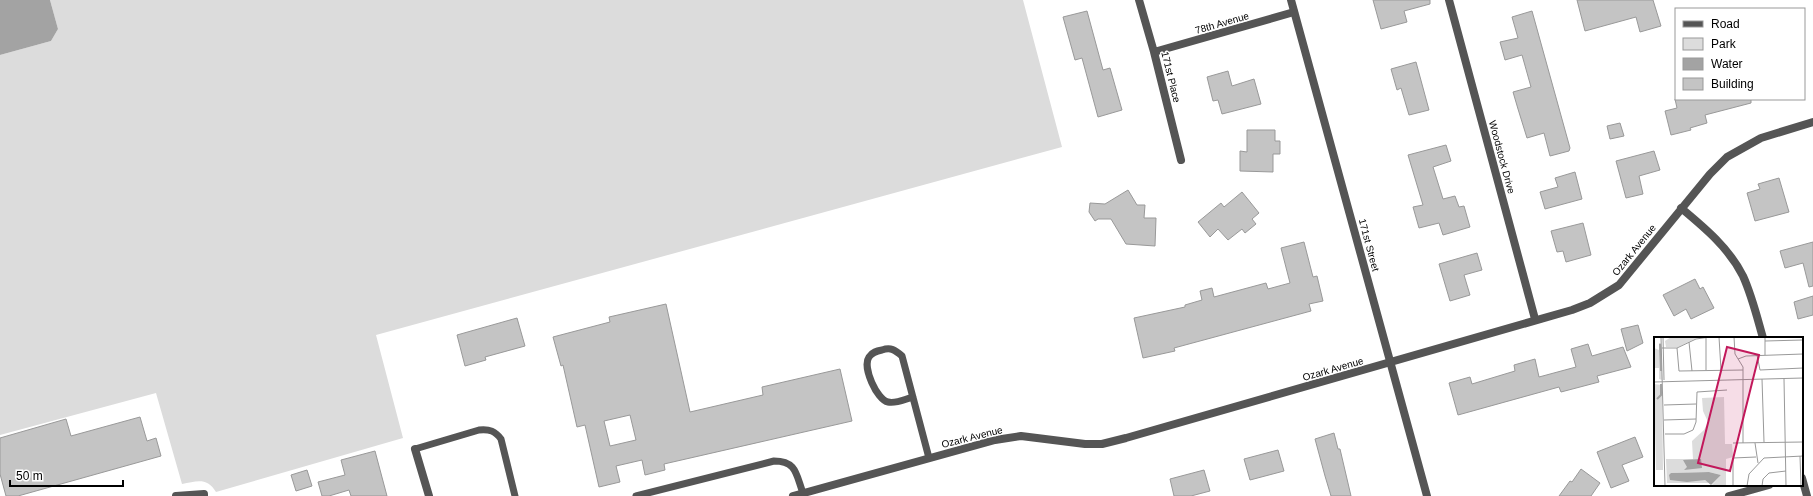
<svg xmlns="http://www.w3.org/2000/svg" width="1813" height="496" viewBox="0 0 1813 496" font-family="Arial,sans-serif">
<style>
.green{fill:#dcdcdc}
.water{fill:#a3a3a3}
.building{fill:#c4c4c4;stroke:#999;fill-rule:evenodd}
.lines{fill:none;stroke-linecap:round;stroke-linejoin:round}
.service{stroke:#555;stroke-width:7}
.minor{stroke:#555;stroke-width:8}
.tertiary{stroke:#555;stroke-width:8}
.labels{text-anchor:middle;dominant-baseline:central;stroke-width:3;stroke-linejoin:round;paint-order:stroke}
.street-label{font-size:10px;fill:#000;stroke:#fff}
.inset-river{fill:none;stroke:#a3a3a3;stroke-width:2}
.inset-road{fill:none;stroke:#999;stroke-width:1}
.view{fill:#c2185b;fill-opacity:0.15;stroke:#c2185b;stroke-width:2}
.inset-edge{fill:none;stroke:#000;stroke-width:2}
</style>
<rect width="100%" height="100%" fill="#fff"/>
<path class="green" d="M50,0h973l39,147 -686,188 27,103 -187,54c-9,-15 -19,-11 -34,-8l-26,-91 -156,42v-380l51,-14 7,-12z"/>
<path class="water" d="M0,0h50l8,29 -7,12 -51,14z"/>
<path class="building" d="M1373,0h57v4l-26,7 3,11 -26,7z
M1577,0h76l8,26 -21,6 -4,-15 -51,14z
M1087,11l16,59 7,-2 12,42 -24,7 -16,-59 -7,2 -12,-43z
M1532,11l38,137 -1,3 -19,5 -6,-23 -17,5 -9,-29 -5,-17 18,-5 -9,-32 -17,5 -5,-18 18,-4 -6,-21z
M1416,62l13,48 -20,5 -8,-27 -4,2 -6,-21z
M1228,71l4,15 22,-7 7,25 -39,10 -4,-14 -5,1 -6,-24z
M1675,99h76v4l-46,12 2,8 -17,5 1,2 -20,5 -6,-24 12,-3z
M1620,123l4,13 -14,3 -3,-13z
M1247,130h28v11h5v13h-7v18l-33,-1v-20l7,1z
M1446,145l5,16 -18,6 10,32 12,-3 4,11 5,-1 6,21 -27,8 -4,-12 -20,5 -6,-21 10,-2 -15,-50z
M1654,151l6,19 -21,6 4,18 -17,4 -10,-37z
M1575,172l7,27 -37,10 -5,-17 18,-5 -3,-9z
M1779,178l10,34 -34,9 -8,-28 13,-4 -2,-5z
M1128,190l9,15h8l-1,13h12l-1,28 -29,-2 -15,-25h-13l-3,2 -6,-9 1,-9 15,1z
M1242,192l17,21 -7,6 4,5 -11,9 -3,-4 -14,11 -10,-11 -8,8 -12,-15 23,-19 3,4z
M1583,223l8,32 -25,7 -3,-11 -6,1 -6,-21z
M1304,242l9,35 4,-1 6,25 -14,3 2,7 -137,37 1,3 -32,7 -9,-40 51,-11v-2l17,-5 -2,-9 12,-3 2,9 52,-14 2,6 22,-6 -9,-35z
M1813,242v44l-4,1 -6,-24 -18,5 -5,-17z
M1477,253l5,17 -18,5 6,20 -20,6 -11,-37z
M1695,279l5,10 3,-2 11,21 -23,11 -5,-10 -12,7 -11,-21z
M1813,296v19l-15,4 -4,-17z
M666,304l24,108 73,-17 -1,-8 78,-18 12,52 -188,43 1,6 -20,5 -3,-15 -26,6 4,16 -21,5 -14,-62 -8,2 -14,-62 -2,1 -8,-29 57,-15 -1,-5zM630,415l6,25 -26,6 -6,-25z
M517,318l8,28 -40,11 1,3 -21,6 -8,-31z
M1638,325l5,18 -16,8 -6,-22z
M1588,344l4,12 31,-9 8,20 -34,9 2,6 -38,10 -2,-5 -101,28 -9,-32 21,-6 2,7 43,-13 -1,-6 21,-6 4,18 37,-10 -5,-18z
M140,417l7,24 9,-3 5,18 -143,40h-12l-6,-22v-36l66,-19 5,17z
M1334,433l4,16h2l11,47h-20l-6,-20 -10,-37z
M1635,437l8,20 -21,8 7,16 -18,7 -14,-36z
M1278,450l6,21 -34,9 -6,-21z
M375,451l12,45h-36l-2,-6 -20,6h-7l-4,-14 27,-7 -4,-15z
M1581,469l19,14 -9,13h-32l11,-15 2,1z
M307,470l5,16 -16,5 -5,-16z
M1204,470l6,21 -19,5h-17l-4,-17z"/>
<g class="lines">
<path class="service" d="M913,397c-8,2 -17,7 -25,5 -11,-2 -26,-35 -19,-45 3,-5 8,-6 13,-7 9,-3 13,0 20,6l27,102
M415,449l64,-19c11,-1 16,1 22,9l14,57
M636,496l138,-35c23,0 22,14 29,32"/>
<path class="minor" d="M1139,0l15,52 27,108
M1449,0l86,319
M1154,52l140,-40
M1681,208c24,20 48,40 62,68 9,20 14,41 20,62
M415,449l14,47
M1802,478l5,18
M176,496l28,-2v2
M793,496l202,-56 26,-4 64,8h17l24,-6 446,-128 18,-7 29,-18 91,-111 17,-17 34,-19 52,-16
M1729,496l40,-11"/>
<path class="tertiary" d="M1291,0l136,496"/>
</g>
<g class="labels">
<g class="street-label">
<text transform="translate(1222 23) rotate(-16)">78th Avenue</text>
<text transform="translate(1171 77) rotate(76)">171st Place</text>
<text transform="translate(1502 157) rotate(75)">Woodstock Drive</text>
<text transform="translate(1369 245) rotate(75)">171st Street</text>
<text transform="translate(1634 250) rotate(-51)">Ozark Avenue</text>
<text transform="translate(1333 369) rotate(-16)">Ozark Avenue</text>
<text transform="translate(972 437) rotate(-14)">Ozark Avenue</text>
</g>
</g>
<g transform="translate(1654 337)">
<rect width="149" height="149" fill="#fff"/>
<path d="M17,0h28l-21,10h-12l-1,-6zM5,6h2l1,37 -3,-1v-11h-5v-20l5,2zM0,47l8,1 1,85h-7zM70,60l1,47h7l1,13 -7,2v27h-15l10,-11 -12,-3 -38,1v7h34l4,3h-42l-1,-24h27l-1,-18 12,-11 4,-8 -5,-11 -1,-13z" fill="#dcdcdc"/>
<path d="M29,123l18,-1 1,9 -18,2 3,-3zM55,135l12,3 -10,10 -6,-5 -18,2 -17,-2 -1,-5 2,-2z" fill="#a3a3a3"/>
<path class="inset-river" d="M6,7l1,27M3,62l4,-4v-11"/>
<path class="inset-road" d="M7,0l4,149M9,0l1,43M52,0v33M65,0l2,33M80,0l1,17 8,13v76M111,0v18M111,4l38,-1M35,5l3,29M8,11h15l19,-9 14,-2M23,11l2,23 64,-1M103,18l3,15 43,-2M84,22l8,-3 57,-2M108,42l2,63M130,42l2,107M0,45l149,-4M10,68l32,-1M10,83l32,-1M11,97h19l9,-4 3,-8 1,-30 30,-2M79,106l70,-1M101,106l3,20M146,119l1,30M79,149v-28l23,-1M93,149l2,-12 15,-16 39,-2M108,149l1,-7 6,-6 17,-2"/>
<path class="view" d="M73,10l32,8 -29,116 -32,-8z"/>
<rect width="149" height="149" class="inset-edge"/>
</g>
<rect x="1675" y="8" width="130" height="92" fill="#ffffff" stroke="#999999"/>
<rect x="1683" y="21" width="20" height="6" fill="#555555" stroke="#999999"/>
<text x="1711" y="28" font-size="12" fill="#000000">Road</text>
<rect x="1683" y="38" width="20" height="12" fill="#dcdcdc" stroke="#999999"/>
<text x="1711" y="48" font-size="12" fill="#000000">Park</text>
<rect x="1683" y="58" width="20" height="12" fill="#a3a3a3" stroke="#999999"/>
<text x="1711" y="68" font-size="12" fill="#000000">Water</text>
<rect x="1683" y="78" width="20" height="12" fill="#c4c4c4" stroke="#999999"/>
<text x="1711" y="88" font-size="12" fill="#000000">Building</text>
<path d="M10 480v6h113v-6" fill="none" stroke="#000000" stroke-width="2"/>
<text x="16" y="480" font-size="12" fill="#000000" stroke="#ffffff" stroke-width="3" paint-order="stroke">50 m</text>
</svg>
